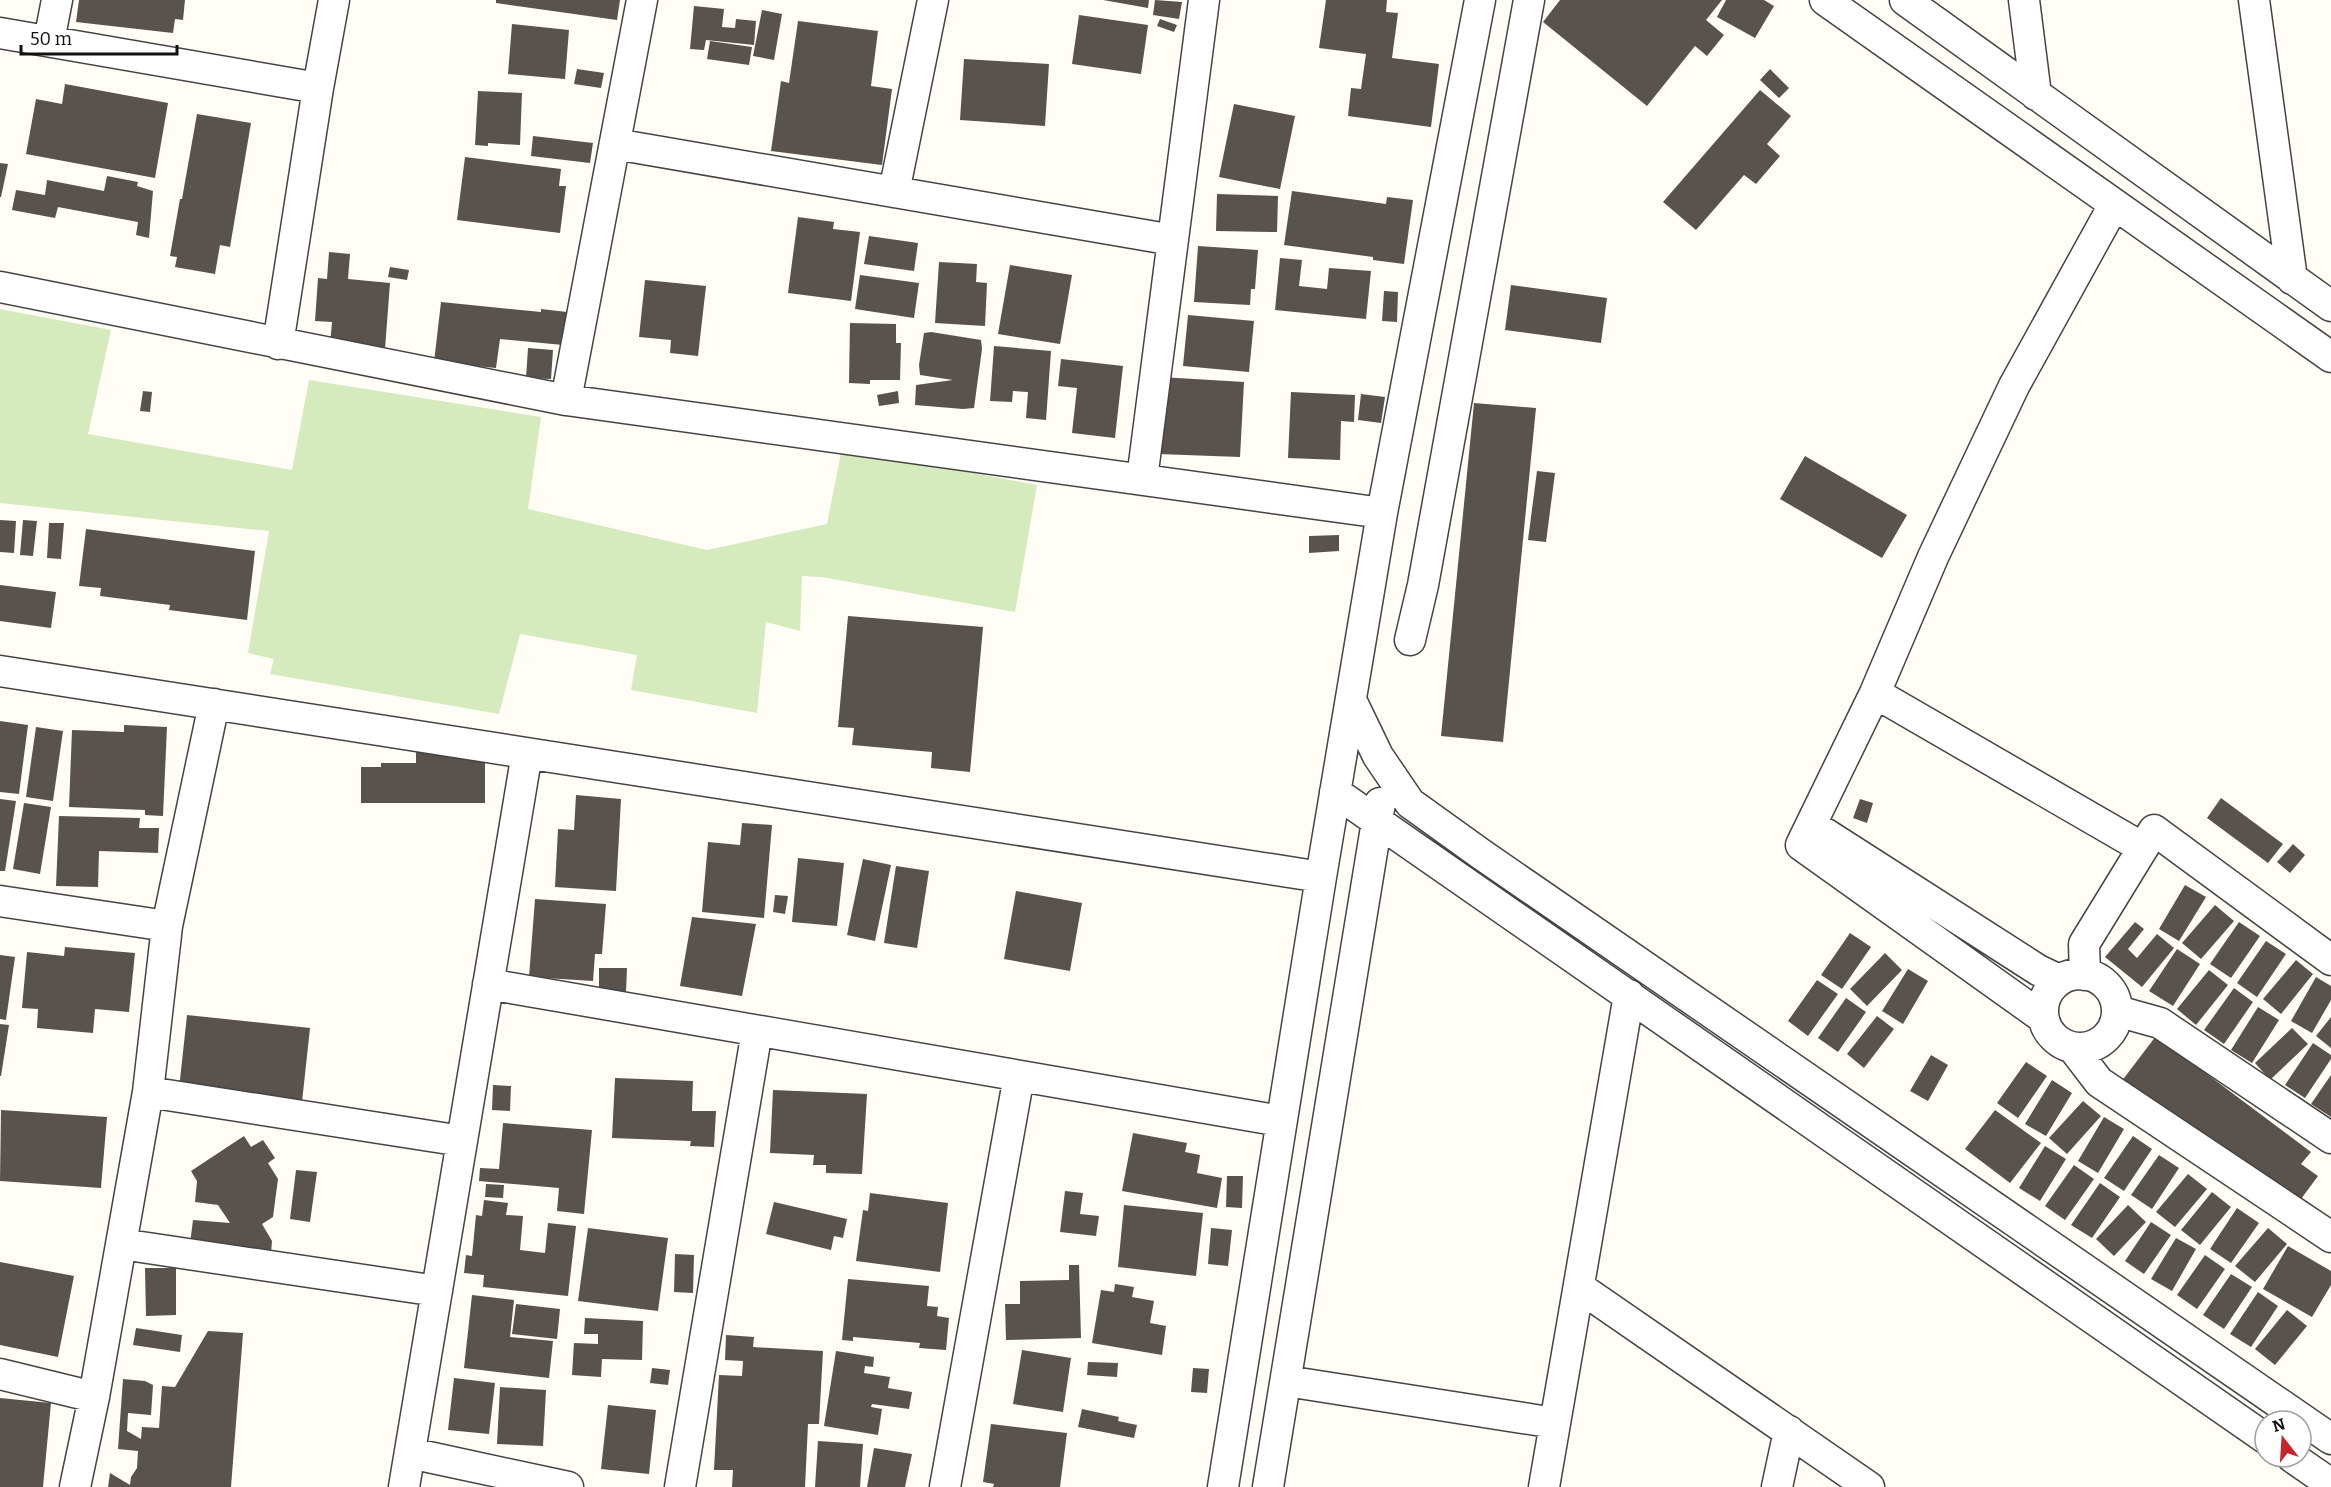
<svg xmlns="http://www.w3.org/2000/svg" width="2331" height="1487" viewBox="0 0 2331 1487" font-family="Bitter,serif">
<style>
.green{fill:#d5ebbd}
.building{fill:#5a524d}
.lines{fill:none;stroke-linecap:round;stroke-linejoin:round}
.minor-casing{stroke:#444;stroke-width:33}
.minor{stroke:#fff;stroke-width:30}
</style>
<rect width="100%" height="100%" fill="#fffdf5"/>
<path class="green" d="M0,309l111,21 -23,104 204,36 17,-90 232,37 -13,92 179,41 120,-26 15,-76 195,37 -22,127 -193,-35 -20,-1 -2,55 -34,-9 -9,91 -126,-23 6,-35 -117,-21 -21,80 -229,-40 4,-15 -26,-6 21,-122 -269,-28z"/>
<path class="building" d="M79,0h106l-2,20 -8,-1 -2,14 -97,-11z
M496,0h124l-3,20 -121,-17z
M1103,0h46l-1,8z
M1155,0l27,2 -3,17 -26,-4z
M1326,0h61l-1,12 12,1 -6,45 47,6 -8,63 -83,-11 3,-28 10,1 5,-35 -47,-6z
M1560,0h162l-16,20 18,15 -17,21 -12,-10 -48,60 -104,-84z
M1726,0h38l10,6 -19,32 -38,-21z
M694,6l30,3 -2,18 13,1 1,-9 20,2 -2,24 -48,-5 -2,10 -14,-1z
M762,10l20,4 -8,46 -21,-4z
M1079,15l69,10 -7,49 -69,-10z
M1160,19l17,6 -3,7 -17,-6z
M798,21l80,10 -7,55 21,3 -10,76 -111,-14 10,-70 8,2z
M512,24l57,6 -4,49 -57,-5z
M710,41l42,6 -3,18 -42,-6z
M964,59l85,5 -4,62 -85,-6z
M577,69l27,4 -3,15 -27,-4z
M1770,69l19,19 -10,10 -19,-18z
M65,84l103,19 -13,75 -129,-24 10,-55 26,5z
M1760,90l31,26 -24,28 13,12 -24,28 -12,-9 -48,55 -33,-28z
M478,91l44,2 -2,52 -32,-2v3l-13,-1z
M1234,104l61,12 -15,73 -61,-12z
M197,114l54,9 -21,124 -10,-2 -5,29 -40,-7 2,-10 -7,-1 10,-57h2z
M533,136l60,7 -3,20 -59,-7z
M465,157l96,12 -2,17h7l-6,47 -103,-13z
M0,163l8,1 -7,33h-1z
M107,176l31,6 -1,4 16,5 -4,47 -13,-3 2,-13 -80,-15 -3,11 -43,-8 4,-20 29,5 2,-15 57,11z
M1292,191l94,13 1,-7 26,3 -9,64 -31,-4v-3l-89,-12z
M1217,194l61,2 -1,36 -61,-1z
M798,217l36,5 -1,7 27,3 -9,69 -63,-8z
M869,236l49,7 -4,28 -50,-7z
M1198,246l60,4 -3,39h-4l-1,16 -56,-3z
M329,252l21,2 -2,25 42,4 -5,66 -55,-4 2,-23 -17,-1 3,-43 9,1z
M1280,258l22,2 -3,26 28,3 2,-21 42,3 -5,48 -91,-9z
M939,262l38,2 -1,18 11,1 -2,43 -50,-3z
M1010,265l62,10 -12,69 -62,-10z
M390,267l19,3 -2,10 -19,-3z
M860,275l59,8 -5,35 -59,-9z
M645,280l61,6 -8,70 -28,-3 1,-13 -32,-3z
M1511,285l96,13 -6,45 -96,-13z
M1384,291l14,1 -1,30 -15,-1z
M441,302l100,10v-3l26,3 -4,33 -63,-6 -4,29 -62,-6z
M1188,315l66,6 -5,51 -66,-6z
M850,323l46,1v19h5l-1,37h-30v4l-21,-1z
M931,332l50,8 1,9 -8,59 -11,1 -48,-4 1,-20 37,-5 -33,-5 -1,-10 5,-32z
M994,346l57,5 -5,69 -20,-2 2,-26 -15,-1 -1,11 -22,-1z
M528,348l25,2 -2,29 -25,-1z
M1061,359l62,7 -8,72 -43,-5 5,-45 -19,-2z
M1161,377l83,5 -4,75 -82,-3z
M143,391l9,1 -2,20 -10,-1z
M898,391l1,12 -20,3 -2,-11z
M1291,392l64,3 -1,27 -13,-1 -1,39 -52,-2z
M1361,394l24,3 -4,26 -23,-3z
M1474,403l62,5 -33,334 -62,-6z
M1805,456l102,59 -25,43 -102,-59z
M1537,471l18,2 -9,69 -18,-2z
M0,520l16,1 -2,32 -14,-1z
M23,520l14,1 -4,35 -13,-1z
M49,523h15l-3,36 -14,-1z
M86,529l169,22 -8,69 -78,-10 1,-5 -70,-9 1,-8 -22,-2z
M1339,535v16l-30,2v-17z
M0,585l56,7 -5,36 -51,-7z
M848,616l135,11 -13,145 -39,-4 1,-16 -80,-7 2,-17 -16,-1z
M0,721l28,4 -9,69 -19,-2z
M124,725l43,2 -4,89 -18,-1v-5l-76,-3 3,-77 52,2z
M36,727l27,4 -10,70 -27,-4z
M485,738v65h-124v-36h20v-4h35v-11h28z
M576,795l45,4 -5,92 -61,-4 3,-58 16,1z
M2221,798l62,46 -15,19 -61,-45z
M0,799l16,2 -11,70h-5z
M1860,799l13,4 -6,20 -14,-5z
M24,803l27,4 -11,67 -27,-5z
M59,816l81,2 -1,10h20l-1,25 -59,-2 -1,36 -42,-1z
M742,823l30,2 -8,93 -62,-6 6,-70 32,3z
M2293,844l12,11 -15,18 -13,-11z
M798,858l46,5 -7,63 -45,-4z
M863,859l28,6 -16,76 -28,-6z
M896,866l33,5 -12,77 -33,-5z
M2185,885l21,12 -27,44 -20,-12z
M1016,891l66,12 -12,68 -66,-12z
M775,895l13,1 -3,18 -12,-2z
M535,899l71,5 -4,50h-7l-2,27 -64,-4z
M2215,905l19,16 -33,38 -19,-16z
M692,917l64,7 -14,72 -62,-10z
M2135,922l9,7 -16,20 9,9 20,-24 17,14 -32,39 -37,-30z
M2239,922l21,14 -29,42 -21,-14z
M1850,933l21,14 -29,42 -21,-14z
M2266,941l20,13 -29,43 -20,-14z
M65,947l70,6 -6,59 -34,-3 -2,24 -56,-5 1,-19 -16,-1 5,-56 37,4z
M2177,949l23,15 -27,42 -24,-15z
M1885,953l17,17 -35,36 -17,-17z
M0,955l15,2 -9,63 -6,-1z
M2296,960l17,14 -32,40 -18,-15z
M599,968h28l-1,24h-27z
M1908,969l20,12 -25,43 -21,-13z
M2209,970l19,15 -32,40 -19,-16z
M2316,977l15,9v14l-19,33 -21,-12z
M1817,980l21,14 -30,42 -20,-15z
M2234,988l19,14 -29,42 -20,-14z
M1846,998l20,14 -28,40 -20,-14z
M2258,1007l21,13 -27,43 -21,-13z
M187,1015l123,13 -8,74 -123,-13z
M1877,1016l17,13 -30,39 -17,-14z
M2331,1017v31l-15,-12z
M0,1024l9,1 -8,51h-1z
M2292,1028l16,16 -38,36 -15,-17z
M2156,1036l155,116 -10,12 17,12 -17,23 -16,-12 -9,11 -155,-116z
M2313,1043l18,12v4l-26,39 -20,-13z
M1931,1055l17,10 -20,36 -18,-10z
M2026,1062l21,14 -29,42 -21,-15z
M2331,1075v42l-20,-13z
M615,1078l78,3 -1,30h24l-2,36 -24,-1 1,-5 -79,-3z
M2052,1080l20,13 -26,43 -21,-12z
M493,1085l18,1 -1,25 -18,-1z
M773,1090l94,4 -5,80 -36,-1v-8h-13l1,-10 -44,-2z
M2083,1101l18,15 -34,38 -18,-16z
M1,1110l106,7 -6,71 -101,-7z
M1995,1110l46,33 -31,40 -45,-34z
M2104,1117l20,12 -26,44 -20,-12z
M503,1123l89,7 -8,84 -27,-3 2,-23 -80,-7 1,-13 19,1z
M1133,1133l54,10 -2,9 15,3 -3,18 25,5 -5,30 -95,-17z
M244,1136l7,11 12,-7 12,18 -7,5 10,16 -5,38 -11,7 10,17 -1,12 -81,-9 3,-24 37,3 -12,-18 -23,-3 2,-21 -6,-10z
M2133,1136l19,13 -28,42 -20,-13z
M2045,1146l21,13 -26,42 -21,-13z
M2159,1155l20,13 -27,41 -21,-14z
M2074,1165l20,14 -29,41 -20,-14z
M296,1170l21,2 -7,50 -20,-3z
M2188,1174l19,15 -32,38 -19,-15z
M1227,1176h16l-1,32 -16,-1z
M2100,1183l20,14 -28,41 -21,-13z
M486,1184l18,1 -1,13 -18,-1z
M1065,1191l18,2 -3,21 19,2 -3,20 -36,-4z
M2212,1192l19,15 -31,38 -19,-15z
M870,1193l78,10 -8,69 -84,-11 7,-51 5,1z
M484,1200l24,3 -2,12 17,1 -3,34 25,3 3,-30 28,3 -8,70 -85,-9 1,-12 -20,-2 2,-18 6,1 4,-41 6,1z
M774,1202l73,17 -4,19 -9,-2 -3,14 -65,-16z
M1124,1205l79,8 -7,63 -78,-9z
M2128,1205l18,17 -32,34 -18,-17z
M2237,1208l22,15 -28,40 -21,-14z
M2151,1222l20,13 -27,39 -19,-13z
M588,1228l80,10 -10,73 -80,-10z
M1211,1228l21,2 -4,36 -20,-2z
M2268,1228l19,16 -32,38 -20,-16z
M2176,1238l20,11 -24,42 -21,-12z
M2288,1246l43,25v14l-19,32 -49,-28z
M675,1254l19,1 -1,38 -19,-1z
M2205,1255l20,14 -28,40 -20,-14z
M0,1262l74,14 -16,81 -58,-12z
M1069,1265h10l2,73 -75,2 -1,-36h15v-23l49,-1z
M145,1268h31v47l-30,1z
M2231,1274l21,13 -28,42 -21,-14z
M848,1279l81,7 -2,20 11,1 -1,9 12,2 -3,32 -27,-2 1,-5 -67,-6v4l-11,-1z
M1115,1284l19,3 -2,10 22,4 -4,22 16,3 -4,29 -70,-12 9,-53 13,2z
M2258,1292l20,14 -27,41 -21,-13z
M472,1295l42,5 -4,37 43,4 -4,37 -85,-10z
M516,1304l44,5 -3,30 -45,-5z
M2287,1310l20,16 -32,39 -20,-16z
M585,1318l58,3 -1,39 -40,-1 -1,18 -29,-2 2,-32 24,1v-10h-14z
M136,1328l46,7 -2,17 -47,-7z
M208,1331l35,2 -12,154h-123l2,-14 20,12 1,-8 6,-9 1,-17 -20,-2 5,-70 22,2 8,4 -2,30 -23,-2 -1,18 14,8 1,-12 17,1 3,-42 13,1z
M726,1335l28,2 -1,10 70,4 -4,73h-11l-3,63h-73l1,-17h-19l5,-95 23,1 1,-15 -18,-1z
M1022,1350l49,8 -8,54 -50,-8z
M836,1351l38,6 -1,10 -8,-1 -1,7 26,4 -2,11 24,4 -3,17 -37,-5 -1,3 11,2 -4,26 -54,-9z
M1088,1362l30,1 -1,14 -30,-2z
M652,1368l18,2 -2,15 -18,-2z
M1193,1368l16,1 -2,24 -16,-1z
M454,1378l41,5 -6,51 -41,-4z
M500,1387l46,3 -3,56 -46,-2z
M0,1398l51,5 -8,84h-43z
M608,1405l48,5 -7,64 -48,-5z
M1082,1409l37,8 -1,4 19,4 -3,13 -56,-11z
M991,1424l76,9 -7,54h-67l1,-3 -11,-2z
M818,1441l45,3 -3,43h-45z
M874,1448l38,6 -7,33h-38z"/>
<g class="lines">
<g class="minor-casing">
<path id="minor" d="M1825,0l506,357
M1905,0l426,306
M2024,0l12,95
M2254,0l38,279
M0,33l318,55
M49,41l8,-41
M615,144l558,96
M894,192l39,-192
M0,287l566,113 816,113
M278,344l40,-256 16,-88
M566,400l76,-400
M1142,479l62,-479
M1410,640l13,-55 106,-585
M0,671l1321,206
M1875,693l268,155
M1351,700l27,56 32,47 71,51 850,585
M1335,792l930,646
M1812,825l226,145 21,10
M0,901l167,25
M2043 1011a37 37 0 1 1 74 0a37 37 0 1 1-74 0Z
M2085,975l-1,-31 70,-114 177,130
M488,984l793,137
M2117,1011l43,12 171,115
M2042,1017l-241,-172 74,-152 58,-136 81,-171 100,-181
M2073,1048l26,34 232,155
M148,1092l314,49
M121,1244l316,47
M1579,1287l290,200
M0,1374l94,23
M1286,1381l269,42
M410,1453l158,34
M2292,1457l39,27
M75,1487l19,-90 54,-305 19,-166 47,-222
M404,1487l123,-734
M680,1487l77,-456
M945,1487l74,-411
M1223,1487l98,-610 61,-364 98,-513
M1268,1487l112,-684
M1544,1487l85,-492
M1777,1487l12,-56"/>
</g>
<use href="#minor" class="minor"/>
</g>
<g transform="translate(2283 1439) rotate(343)"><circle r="28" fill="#ffffff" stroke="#a0a0a0" stroke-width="1.5"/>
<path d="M0-4.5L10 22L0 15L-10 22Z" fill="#c4262e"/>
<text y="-9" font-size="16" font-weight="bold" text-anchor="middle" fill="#111111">N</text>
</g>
<path d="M21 45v9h156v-9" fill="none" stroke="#111111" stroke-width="3"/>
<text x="30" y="45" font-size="18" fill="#111111" stroke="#ffffff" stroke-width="4.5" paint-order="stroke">50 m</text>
</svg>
